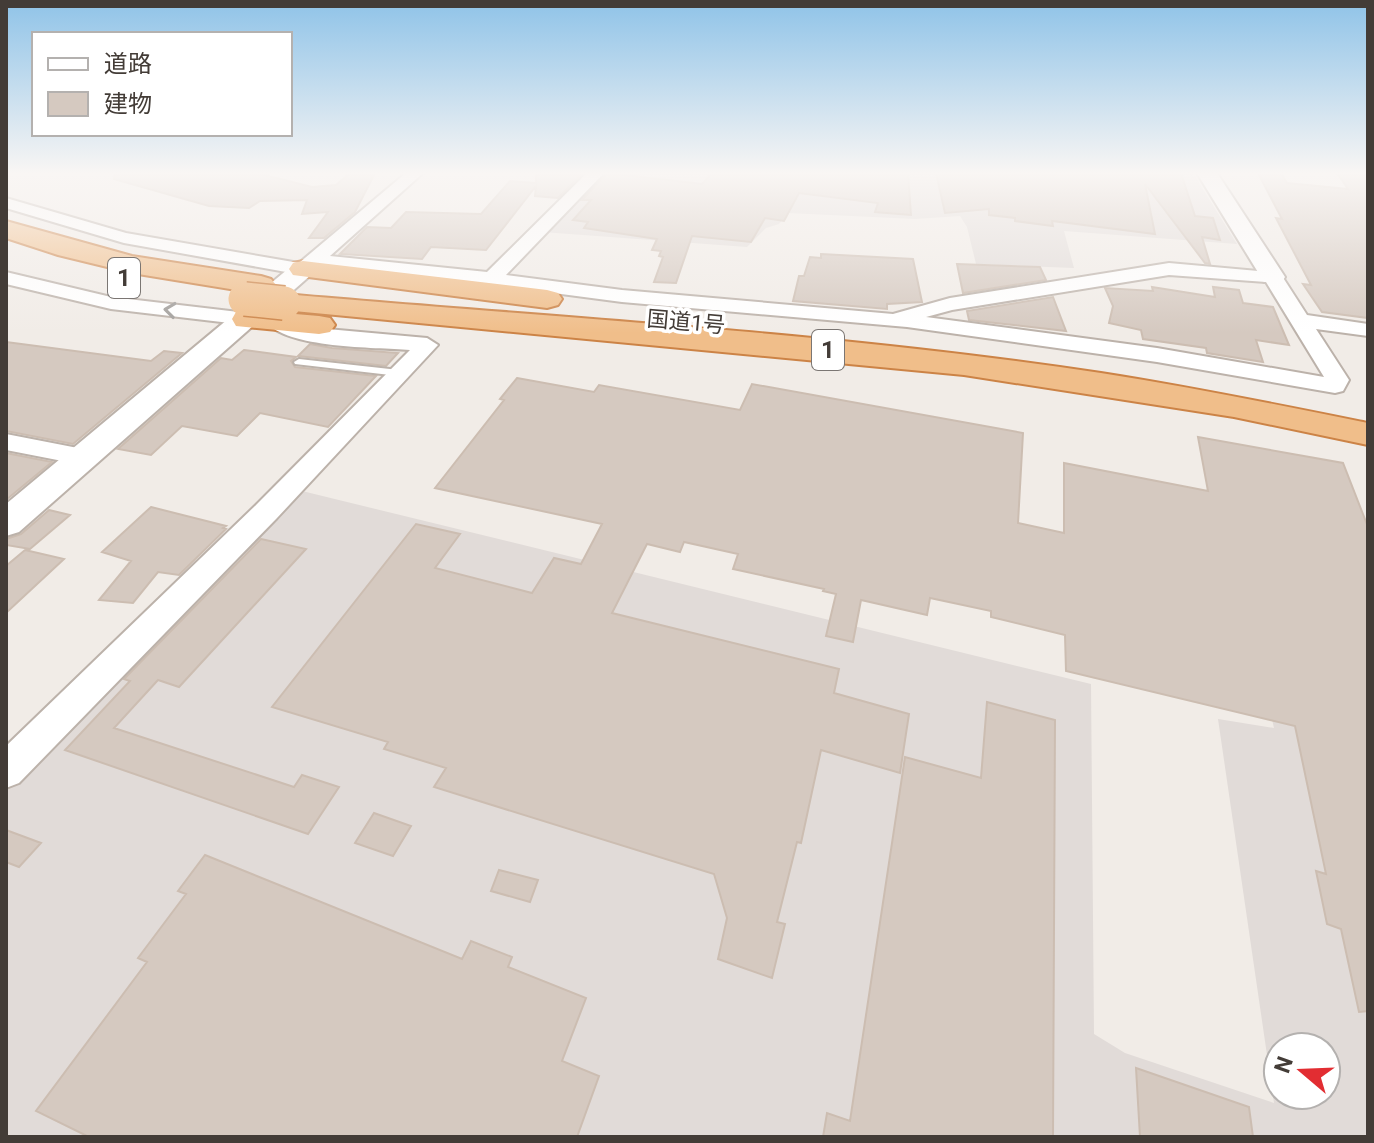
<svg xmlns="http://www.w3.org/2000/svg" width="1374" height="1143" viewBox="0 0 1374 1143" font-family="Roboto,'Noto Sans JP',sans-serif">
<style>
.industrial{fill:#e1dbd8;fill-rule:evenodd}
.building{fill:#d5c9c0;stroke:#ccbdb1;stroke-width:2}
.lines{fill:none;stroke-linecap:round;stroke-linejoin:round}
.service-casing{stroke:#bcb2aa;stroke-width:4}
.minor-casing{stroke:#bcb2aa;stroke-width:4}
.tertiary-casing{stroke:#bcb2aa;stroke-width:4}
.trunk-casing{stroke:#cc8346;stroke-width:4}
.service{fill:#fff;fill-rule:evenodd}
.minor{fill:#fff;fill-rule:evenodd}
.tertiary{fill:#fff;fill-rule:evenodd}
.trunk{fill:#f0be8a;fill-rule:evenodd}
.trunk-bridge-casing{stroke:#cc8346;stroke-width:36;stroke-linecap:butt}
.trunk-bridge{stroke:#f0be8a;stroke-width:33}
.oneway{stroke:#a19e9b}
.labels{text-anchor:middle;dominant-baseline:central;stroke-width:7;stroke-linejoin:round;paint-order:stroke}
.far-street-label{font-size:22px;fill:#433c37;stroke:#fff}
.shield{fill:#fff;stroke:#7b7673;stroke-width:2}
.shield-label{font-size:24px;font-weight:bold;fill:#433c37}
</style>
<rect width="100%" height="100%" fill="#f1ece7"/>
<path class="industrial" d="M601,173h592l44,71 -173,-13 10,37 -98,-4 -9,-37 -7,-11 -45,3 -127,-6 -9,11 -13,4 -19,19 -205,-15z
M298,490l793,194 3,350 31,19 149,50 -56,-384 56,9 -22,-95 116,26v478h-1362v-351zM1278,1047h48v48h-48z"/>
<path class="building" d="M115,173h142l55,14 24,-2 14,-12h25l-20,39 -31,26h-15l19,-26 -26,2 5,-14 -47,1 -11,7 -40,-2 -95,-27z
M536,173h47l-25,25 -23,-2 1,-10 -50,64 -55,-3 -9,12 -82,-5 27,-27 24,1 15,-16 75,2 29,-33 26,2z
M607,173l95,11 10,-11h196l3,42 -36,-3 3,-9 -79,-10 -15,28 -19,-3 -14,24 -59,-6 -16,47 -22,-1 9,-25 -4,-1 2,-5 -9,-1 5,-11 -73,-11 4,-6 -15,-2 18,-20h-9z
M936,173h245l14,43 18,2 7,22 -18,-3 8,27 -5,-1 -60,-79 10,50 -103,-13 1,5 -38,-5v-3l-26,-3v-6l-44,4z
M1258,173h23l6,10 61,6 -11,-16h26l5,7v138l-46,-6 -19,-28 8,1 -35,-67 6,1z
M821,254l92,5 9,43 -35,2v5l-94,-8 6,-25h5l6,-19 11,1z
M957,264l83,3 6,13 -83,13z
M1152,287l63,10 -2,-10 26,3 4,13 30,4 16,38 -33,-5 7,22 -56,-9 -1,-5 -63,-9 -2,-9 -32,-7 4,-17 -8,-18 48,3z
M1053,297l13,34 -97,-11 -2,-9z
M6,342l145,19 13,-10 18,2 -109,91 -67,-13z
M310,344l22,4 66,5 -12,13 -88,-10z
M244,350l52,7 -5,4 4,6 81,9 -48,51 -68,-14 -23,23 -55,-10 -31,29 -33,-6 103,-91 11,2z
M517,378l77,14 5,-7 141,25 12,-26 271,49 -5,90 46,10v-70l144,28 -10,-54 145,26 25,64v484l-9,1 -18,-83 -14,-5 -11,-53 10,3 -31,-148 -229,-55 -1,-36 -74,-18v-6l-61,-13 -3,17 -66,-15 -8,42 -27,-6 10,-42 -13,-3 1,-2 -91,-20 5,-15 -54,-12 -4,10 -33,-8 -35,69 227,56 -5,24 75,21 -9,59 -79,-23 -20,93 -4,-1 -20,80 8,2 -13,54 -54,-19 9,-41 -13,-44 -280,-87 12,-19 -62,-19 4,-7 -116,-35 144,-183 44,10 -25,34 97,25 22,-35 27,6 21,-40 -167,-36 69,-88 -4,-1z
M6,453l46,9 -46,38z
M151,507l75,19 -3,2 3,1 -47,46 -21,-3 -25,31 -34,-3 32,-39 -29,-9z
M49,510l21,5 -40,34 -24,-4v-6l15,-5z
M261,539l45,10 -127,138 -21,-7 -44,48 180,59 8,-12 37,12 -31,47 -243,-84 65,-69 -6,-2z
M25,550l39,9 -58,54v-47z
M987,702l68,18 -2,417h-230l4,-24 23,8 55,-364 76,21z
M374,813l37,13 -18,30 -38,-13z
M6,830l35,13 -22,24 -13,-5z
M205,855l257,104 9,-18 41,16 -4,10 78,31 -24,63 37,15 -22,61h-488l-53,-26 111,-149 -9,-4 48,-64 -8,-3z
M499,870l39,10 -8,22 -39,-11z
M1136,1068l113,39 4,30h-113z"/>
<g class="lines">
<g class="service-casing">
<path id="service" d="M299,359l100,11 5,3 -5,3 -104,-12 -1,-2z"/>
</g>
<g class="minor-casing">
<path id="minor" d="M406,173h17l-93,83 157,16 100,-99h17l-98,102 116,15 271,24 57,-16 219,-35 111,10 27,42 61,9v12l-52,-7 33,51 -6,11 -8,2 -178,-31 -250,-35 -285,-25 -182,-24 -122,-12 -15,9 -179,-32 -118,-35v-10l120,35 173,30zM1169,275l97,7 58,95 -167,-29 -231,-31 26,-7z
M6,272l105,25 136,16 11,6 -11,6 -136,-16 -105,-25z
M276,315l29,12 122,11 11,7 -161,173 -258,265 -13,5v-42l251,-242 153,-154c-35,-3 -123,-1 -145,-29l4,-4z
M6,434l77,15 9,2 4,6 -4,6 -9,2 -77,-15z"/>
</g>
<g class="tertiary-casing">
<path id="tertiary" d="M1197,173h20l68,104 -3,5h-18z
M303,262l9,2 3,5 -3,5 -293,258 -13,4v-32l288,-240z"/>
</g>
<g class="trunk-casing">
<path id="trunk" d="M6,221l126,35 129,20 10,3 5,6 -5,6 -10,3 -129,-21 -74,-18 -52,-17z
M303,261l244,29 11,3 4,6 -4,6 -11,3 -254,-33 -4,-6 4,-6z
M284,294c272,24 547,38 817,79 90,14 178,32 267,50v22l-134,-28 -270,-42 -691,-66 -4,-6 4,-6z
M247,310l72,6 11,2 5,7 -5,7 -11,2 -83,-8 -4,-7 4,-7z"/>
</g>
<use href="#service" class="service"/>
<use href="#minor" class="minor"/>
<use href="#tertiary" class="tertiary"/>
<use href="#trunk" class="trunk"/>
<g class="trunk-bridge-casing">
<path id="trunk-bridge" d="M245,299l39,4"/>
</g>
<use href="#trunk-bridge" class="trunk-bridge"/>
</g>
<defs><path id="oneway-chevron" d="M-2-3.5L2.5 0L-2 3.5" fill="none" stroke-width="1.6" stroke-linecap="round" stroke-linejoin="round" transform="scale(2)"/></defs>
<use class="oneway" href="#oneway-chevron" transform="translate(170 310) rotate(-173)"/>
<linearGradient id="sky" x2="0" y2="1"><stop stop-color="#8fc3e8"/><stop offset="0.52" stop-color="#f9f6f4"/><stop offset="1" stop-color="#f9f6f4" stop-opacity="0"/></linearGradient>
<rect width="1374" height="333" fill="url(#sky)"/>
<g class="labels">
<g class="far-street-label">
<text transform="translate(686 322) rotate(5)">国道1号</text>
</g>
<g class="shield">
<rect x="108" y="258" width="32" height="40" rx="6"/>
<rect x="812" y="330" width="32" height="40" rx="6"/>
</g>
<g class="shield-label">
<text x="124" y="278">1</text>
<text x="828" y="350">1</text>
</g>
</g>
<rect width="1374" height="1143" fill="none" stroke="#433c37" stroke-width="16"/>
<rect x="32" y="32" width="260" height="104" fill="#ffffff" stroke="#b4b1af" stroke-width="2"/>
<rect x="48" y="58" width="40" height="12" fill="#ffffff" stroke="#b4b1af" stroke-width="2"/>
<text x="104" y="72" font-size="24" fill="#433c37">道路</text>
<rect x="48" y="92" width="40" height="24" fill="#d5c9c0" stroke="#b4b1af" stroke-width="2"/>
<text x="104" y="112" font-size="24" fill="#433c37">建物</text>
<g transform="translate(1302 1071) rotate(289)"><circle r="38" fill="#ffffff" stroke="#b4b1af" stroke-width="2"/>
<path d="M0-6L14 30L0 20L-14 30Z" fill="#e22d32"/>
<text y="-12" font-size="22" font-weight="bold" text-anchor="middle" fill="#433c37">N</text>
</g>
</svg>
